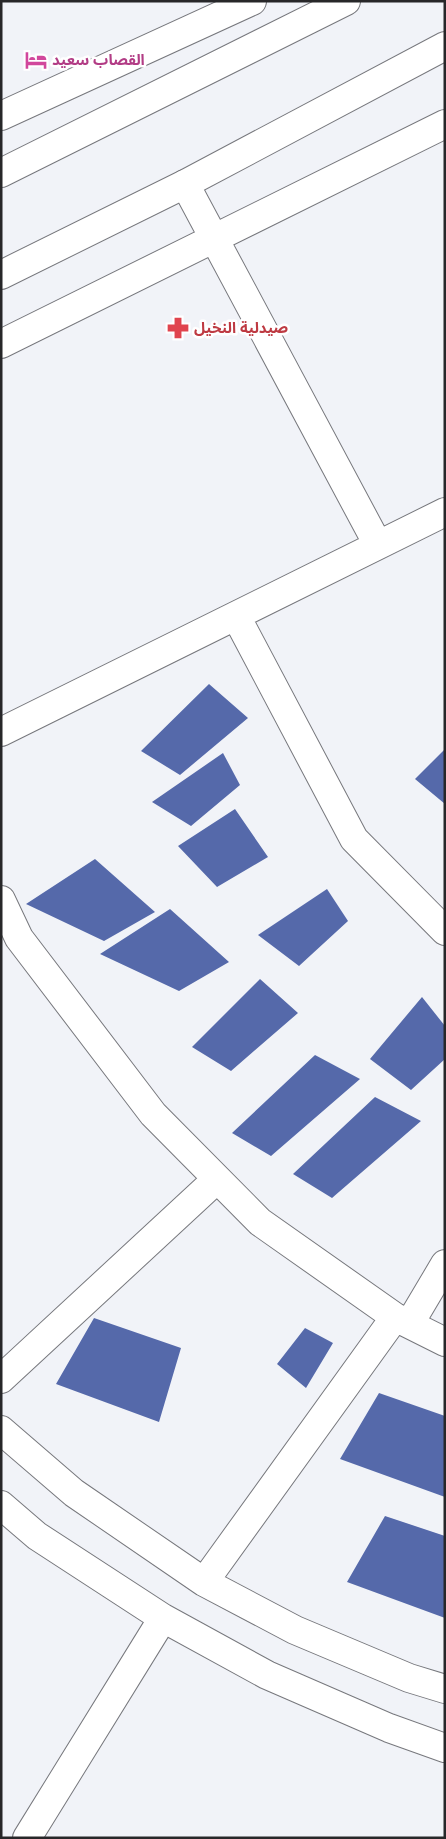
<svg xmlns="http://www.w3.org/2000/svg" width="446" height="1839" viewBox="0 0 446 1839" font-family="'Roboto Serif','Noto Sans Arabic',serif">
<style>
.building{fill:#5569aa}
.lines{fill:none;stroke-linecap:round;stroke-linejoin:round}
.minor-casing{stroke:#77787d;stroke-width:30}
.highway-casing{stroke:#77787d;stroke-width:30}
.minor{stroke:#fff;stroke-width:28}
.highway{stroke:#fff;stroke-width:28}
.labels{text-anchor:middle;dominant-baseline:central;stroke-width:5;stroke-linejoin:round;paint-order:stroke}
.hotel-label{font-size:15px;font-weight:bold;fill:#b23c85;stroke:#fff;text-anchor:start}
.health-label{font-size:15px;font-weight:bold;fill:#be3a42;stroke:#fff;text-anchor:start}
</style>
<rect width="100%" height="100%" fill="#f1f3f8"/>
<path class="building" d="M209,684l39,34 -68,57 -39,-24z
M445,749v55l-30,-25z
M223,753l17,32 -49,41 -39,-24z
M235,809l33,48 -51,30 -39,-41z
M95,859l60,53 -51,29 -78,-37z
M327,889l21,32 -49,45 -41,-31z
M170,909l59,53 -50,29 -79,-37z
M260,979l38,34 -67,58 -39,-24z
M422,997l23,29v33l-34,31 -41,-31z
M315,1055l45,24 -89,77 -39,-23z
M375,1097l46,24 -89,77 -39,-24z
M94,1318l87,30 -22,74 -103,-38z
M305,1328l28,15 -27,45 -29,-24z
M379,1393l66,23v81l-105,-38z
M385,1516l60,20v82l-98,-36z"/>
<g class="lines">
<g class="minor-casing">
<path id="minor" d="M1,116l251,-115
M185,184l193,361
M1,344l444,-220
M236,616l118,223 91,92
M1,732l444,-220
M1,900l18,38 134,176 107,108 135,95 50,25
M410,1323l35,-59
M1,1379l216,-200
M1,1430l73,63 130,89 91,48 114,48 36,11
M1,1505l36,31 126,82 104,57 122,53 56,20
M204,1582l191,-265
M27,1838l136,-220"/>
</g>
<g class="highway-casing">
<path id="highway" d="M1,173l345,-172
M1,275l184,-91 260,-138"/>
</g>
<use href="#minor" class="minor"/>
<use href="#highway" class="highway"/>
</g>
<defs>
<g id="hotel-bare" transform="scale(1.725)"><path d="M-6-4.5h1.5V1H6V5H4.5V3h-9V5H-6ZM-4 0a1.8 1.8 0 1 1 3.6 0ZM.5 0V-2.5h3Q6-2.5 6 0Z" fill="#d1479c" stroke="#fff" stroke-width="2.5" paint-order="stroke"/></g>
<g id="pharmacy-bare" transform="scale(1.725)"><path d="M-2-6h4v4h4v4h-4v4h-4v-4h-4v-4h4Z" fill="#e0444e" stroke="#fff" stroke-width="2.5" paint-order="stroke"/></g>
</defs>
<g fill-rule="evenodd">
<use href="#hotel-bare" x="36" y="60"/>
<use href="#pharmacy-bare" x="178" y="328"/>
</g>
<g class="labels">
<g class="hotel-label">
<text x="52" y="60">القصاب سعيد</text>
</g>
<g class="health-label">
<text x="194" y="328">صيدلية النخيل</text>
</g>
</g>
<rect width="446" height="1839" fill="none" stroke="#272729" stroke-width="5"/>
</svg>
